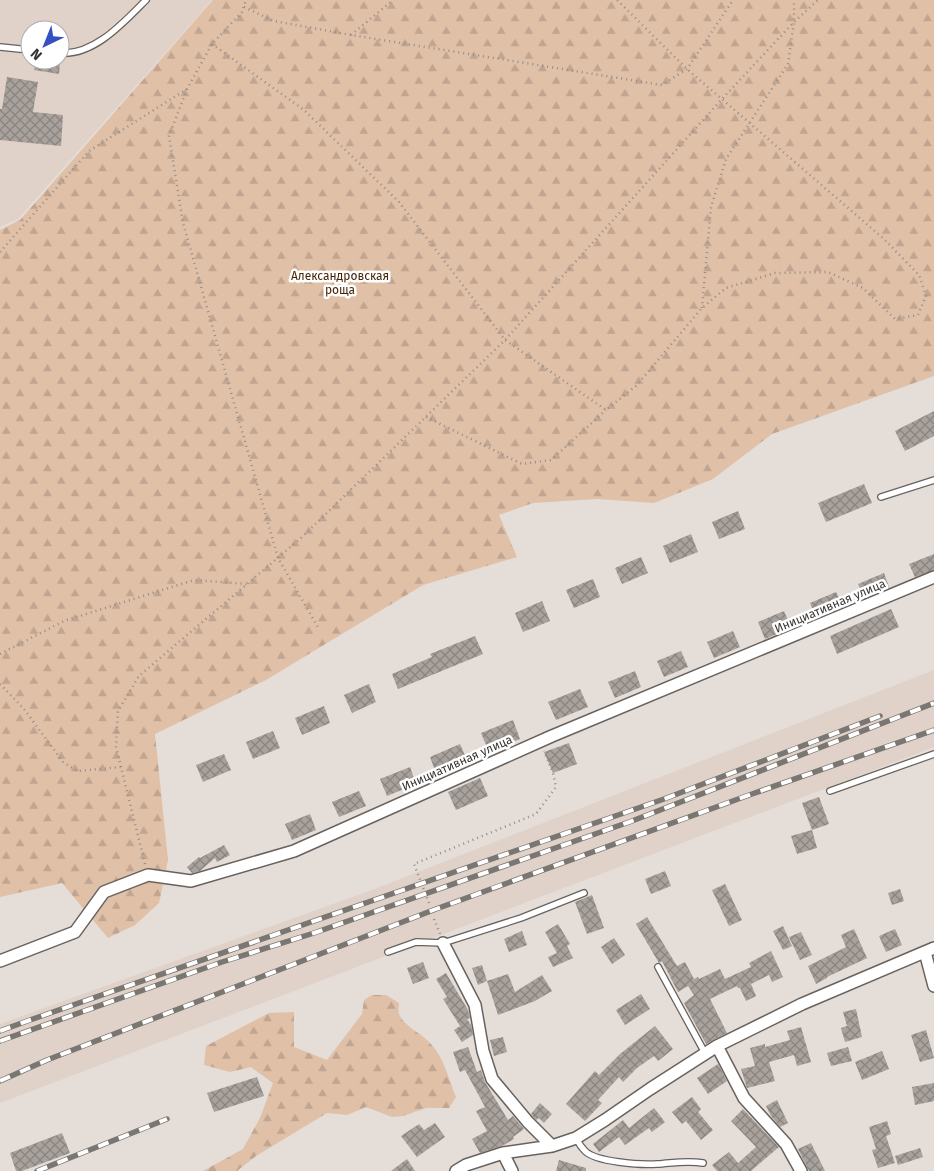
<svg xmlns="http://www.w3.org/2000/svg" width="934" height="1171" viewBox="0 0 934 1171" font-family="'Fira Sans',sans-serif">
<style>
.built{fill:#e0d2c8;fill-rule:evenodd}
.forest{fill:url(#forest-firs)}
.building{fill:url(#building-cross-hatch)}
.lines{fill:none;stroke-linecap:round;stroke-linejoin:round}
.lane-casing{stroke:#68625e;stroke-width:8}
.street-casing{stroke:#68625e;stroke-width:14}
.path{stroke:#938d8a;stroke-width:2.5;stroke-dasharray:1 4;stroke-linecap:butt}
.lane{stroke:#fff;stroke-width:5.5}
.street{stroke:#fff;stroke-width:11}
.rail-casing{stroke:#7a7672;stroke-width:5.5}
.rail{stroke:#fff;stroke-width:4;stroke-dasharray:11;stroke-linecap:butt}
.labels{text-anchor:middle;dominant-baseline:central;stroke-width:5;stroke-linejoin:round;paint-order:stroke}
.park-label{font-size:12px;fill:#452506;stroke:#fff}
.street-label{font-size:12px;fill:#363331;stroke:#fff}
</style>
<defs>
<pattern id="forest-firs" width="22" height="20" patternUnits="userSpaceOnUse" patternTransform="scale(1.25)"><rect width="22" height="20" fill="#e0c0a7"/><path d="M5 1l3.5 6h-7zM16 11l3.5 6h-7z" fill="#c1a590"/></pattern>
<pattern id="building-cross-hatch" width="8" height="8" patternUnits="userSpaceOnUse" patternTransform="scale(1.25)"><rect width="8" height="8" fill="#a8a19c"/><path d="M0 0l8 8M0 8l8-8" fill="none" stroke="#8a8480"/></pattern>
</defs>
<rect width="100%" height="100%" fill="#e4ddd8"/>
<path class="built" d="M0,0h212l-194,219 -18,8zM30,30h30v30h-30z
M934,670v77l-934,356v-79l372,-134z"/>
<path class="forest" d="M213,0h721v376l-162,58 -59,45 -59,24 -57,-4 -64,4 -34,12 18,42 -94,28 -157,95 -111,54 13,126 -9,43 -24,22 -27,13 -46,-55 -62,14v-667l20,-10z
M372,995h14l13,8c0,3 -1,8 0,11 4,11 21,19 29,27 16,15 20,37 28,56l-7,11h-23l-23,8 -11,1 -26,-10 -19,8 -20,-2 -71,43 -19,15h-34l40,-22 17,-31 13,-35 -22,-16 -21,5 -26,-7 2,-19 63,-33 25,-1v35l33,13 35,-46 2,-14z"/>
<path class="building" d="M36,60l24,3 -1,11 -25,-4z
M7,77l31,5 -5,30 30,3 -2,31 -61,-6v-31h2z
M934,411v25l-29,15 -10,-20z
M864,484l8,19 -46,19 -8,-19z
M738,511l7,18 -26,10 -7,-17z
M691,534l7,18 -28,11 -7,-17z
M934,554v16l-19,7 -6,-13z
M641,557l7,16 -26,11 -7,-16z
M884,573l5,14 -25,11 -6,-14z
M593,579l7,18 -26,11 -8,-18z
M836,592l7,15 -27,11 -6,-15z
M542,601l8,20 -27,11 -8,-19z
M891,609l8,18 -62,27 -7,-18z
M784,611l7,17 -26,11 -7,-17z
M733,631l7,16 -26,11 -7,-16z
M475,636l8,18 -85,35 -6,-15 40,-17 -2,-3z
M681,651l7,16 -24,10 -7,-16z
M635,671l6,16 -26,11 -7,-16z
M369,684l7,18 -24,11 -8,-18z
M580,689l8,18 -32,13 -8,-18z
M324,706l6,17 -28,12 -7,-17z
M513,720l7,19 -31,13 -8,-19z
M273,731l7,17 -27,11 -7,-17z
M569,743l8,21 -24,9 -9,-21z
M460,744l7,16 -31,13 -6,-16z
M224,754l7,16 -28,12 -7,-17z
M410,767l6,17 -29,12 -7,-17z
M480,778l8,18 -32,14 -8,-18z
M359,791l7,15 -27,11 -7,-15z
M819,797l10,27 -17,6 -10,-27z
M310,814l6,16 -24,10 -7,-16z
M812,830l5,18 -20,6 -6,-18z
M224,845l6,10 -13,7 -2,-4 -15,13 -8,2 -5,-6 12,-10 1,1z
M665,871l6,15 -20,8 -6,-15z
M725,884l17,36 -13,6 -17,-36z
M900,889l4,12 -12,4 -4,-12z
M592,895l12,33 -17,6 -12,-32z
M647,917l30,49 8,-4 9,17 4,-2 1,2 21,-10 5,10 26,-12 -2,-4 22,-12 12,26 -11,5 -3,-7 -18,9 5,12 -10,5 -6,-13h-2l-1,-2 -27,13 17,34 -21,11 -22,-41 10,-8 -6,-9 -10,6 -16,-31 -3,2 -23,-39z
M558,924l12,20 -3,2 6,12 -20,9 -5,-10 9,-4 -12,-21z
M783,926l9,20 -9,4 -10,-19z
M854,929l13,29 -40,19v1l-11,6 -8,-18 38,-19 -5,-12z
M895,929l7,16 -16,7 -7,-16z
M522,931l5,14 -18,7 -5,-13z
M801,932l11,23 -12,5 -11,-23z
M614,938l11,17 -13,9 -11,-17z
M423,962l6,16 -16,6 -6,-16z
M482,965l5,16 -9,4 -6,-17z
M446,973l22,37 2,8 -3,1 4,6 2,10 -11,7 -8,-12 6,-4 -17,-27 4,-2 -11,-18z
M508,974l7,18 27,-17 10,16 -17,10 -37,14 -11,-34z
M641,994l9,15 -25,16 -9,-15z
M856,1009l6,28 -17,5 -4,-14 6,-2 -4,-14z
M655,1026l18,23 -15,12 -4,-5 -17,12 -14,14 -4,-5 -21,23 4,3 -17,18 -19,-17 29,-33 4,4 21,-21z
M801,1027l10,35 -14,4 -3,-11 -25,7 6,19 -28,7 -6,-19 14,-3 -5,-18 15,-4v3l25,-7 -3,-9z
M926,1030l8,28 -14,4 -9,-27z
M503,1037l4,15 -13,4 -4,-16z
M468,1047l9,25 4,-2 4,12 23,38 5,-4 11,13 -11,8 1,2 -12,7 -22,7 -8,-14 15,-8 -11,-20 9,-4 -20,-37 -5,2 -7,-20z
M848,1047l4,14 -21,5 -4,-13z
M882,1051l7,18 -27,11 -7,-18z
M718,1064l9,17 -19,13 -11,-16z
M257,1077l7,19 -50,16 -7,-19z
M934,1083v18l-19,4 -3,-18z
M692,1097l9,12 -3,3 15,18 -12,10 -15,-19 -4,3 -10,-12z
M777,1100l11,23 -8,4 -9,-11 -5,-10z
M540,1103l12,11 -8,9 -5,-5 -3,2 -5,-6z
M654,1108l11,14 -13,10 -3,-4 -24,17 -6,-8 -20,15 -6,-8 30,-24 6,8z
M743,1109l36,38 -28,24h-34l-5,-6 17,-13 9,11 18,-16 -25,-26z
M887,1121l4,13 -5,2 9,27 -17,5 -6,-18 4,-1 -7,-22z
M435,1123l10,14 -28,20 -16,-21 18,-12 5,6z
M62,1133l8,20 -48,18h-6l-6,-18z
M811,1143l14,28h-16l-11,-22z
M920,1148l3,9 -25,8 -3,-9z
M407,1159l8,12h-24z
M559,1160l27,8v3h-30z"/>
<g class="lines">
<g class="lane-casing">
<path id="lane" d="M0,47l30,3
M60,53c34,3 64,-31 86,-53
M881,497l53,-17
M830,791l104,-37
M388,952l28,-10 27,1 78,-25 63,-25
M658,967l47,86
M576,1138c2,4 5,9 9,13 11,11 55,14 72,13 16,-1 30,-4 46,-1"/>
</g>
<g class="street-casing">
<path id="street" d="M443,943l32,62 8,46 9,28 36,43 24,24
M925,952l9,34
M0,961l75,-29 29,-40 44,-17 43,6 103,-30 258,-115 382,-159
M717,1046l27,52 42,46 15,27
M503,1153l9,18
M456,1171l10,-6 37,-12 49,-7 24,-8 29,-18 45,-31 67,-43 85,-42 132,-56"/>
</g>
<path class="path" d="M244,7l30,14 77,14 311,50 25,-16 46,-69
M351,35l42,-35
M212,44l92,66 95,92 106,138 101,70 30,-24 66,-78 24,-20 49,-15 53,-1 35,16 32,31 23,-4 8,-19 -7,-21 -35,-36 -197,-170 -70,-69
M187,89l-18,47 14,87 95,335 41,71
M0,252l89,-101 98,-62 25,-45 30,-32 4,-12
M702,308l9,-101 15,-48 62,-95 6,-42v-22
M426,417l96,47 29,-4 55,-50
M0,654l64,-33 130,-41 53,4
M0,684l24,25 39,53 14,9 44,-4
M145,864l-29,-117 2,-36 21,-35 162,-138 204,-198 217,-241 72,-77 24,-22
M429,903l-15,-39 122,-50 20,-27 -3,-14 -9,-22
M434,919l6,15"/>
<use href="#lane" class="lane"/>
<use href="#street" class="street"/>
<g class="rail-casing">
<path id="rail" d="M0,1031l30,-11 634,-221 216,-83
M0,1041l222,-79 92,-29 318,-112 302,-118
M0,1081l47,-21 389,-151 316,-115 182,-64
M37,1171l130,-52"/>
</g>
<use href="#rail" class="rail"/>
</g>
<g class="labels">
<g class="park-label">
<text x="340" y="276">Александровская<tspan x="340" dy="14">роща</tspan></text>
</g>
<g class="street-label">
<text transform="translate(830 606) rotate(-23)">Инициативная улица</text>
<text transform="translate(457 763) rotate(-24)">Инициативная улица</text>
</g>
</g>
<g transform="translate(45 45) rotate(223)"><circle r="24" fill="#ffffff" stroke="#afadad"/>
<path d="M0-4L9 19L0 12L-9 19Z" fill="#3550c1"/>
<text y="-8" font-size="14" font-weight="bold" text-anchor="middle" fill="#363331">N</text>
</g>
</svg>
